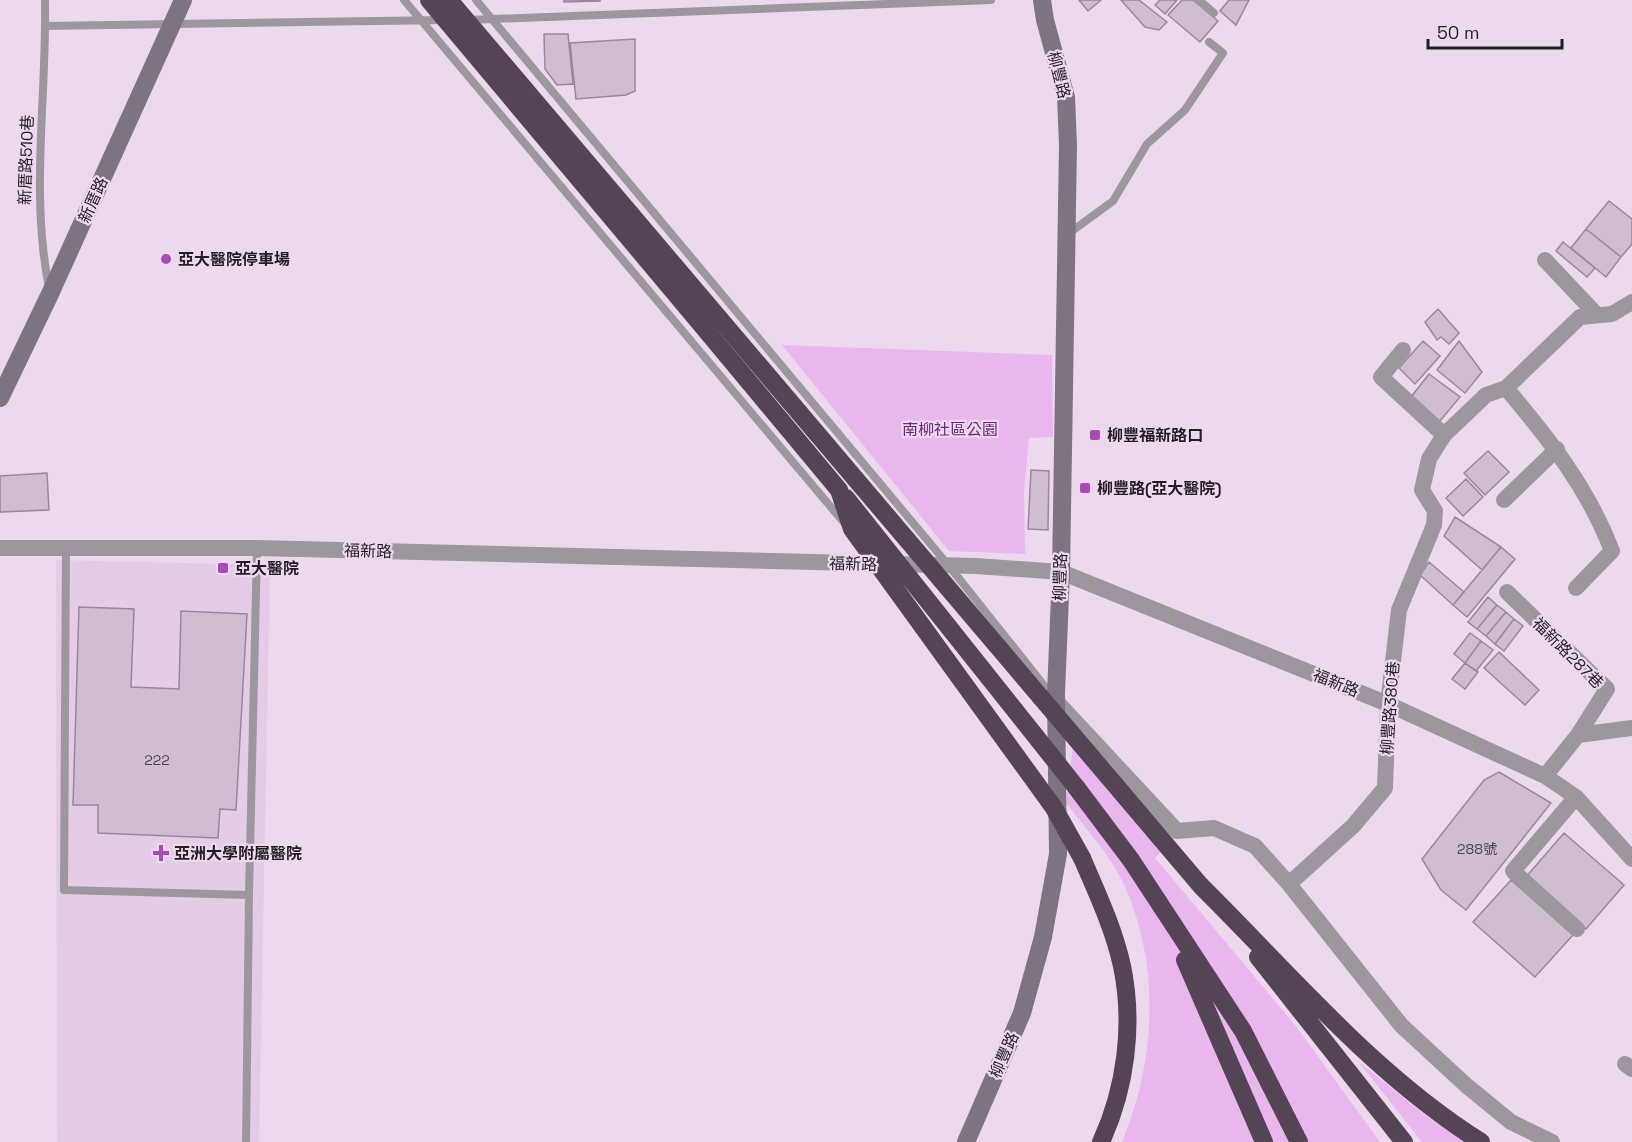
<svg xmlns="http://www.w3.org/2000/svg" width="1632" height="1142" viewBox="0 0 1632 1142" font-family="'Space Grotesk','Noto Sans TC',sans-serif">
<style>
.built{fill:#e4cbe6}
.green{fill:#e9b7ee}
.building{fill:#d0bdd2;stroke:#99879a;stroke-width:1.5}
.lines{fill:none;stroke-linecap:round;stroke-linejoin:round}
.lane{stroke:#9e969f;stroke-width:8}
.street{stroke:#9e969f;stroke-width:16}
.secondary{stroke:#7e7380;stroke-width:18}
.highway{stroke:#544456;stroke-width:18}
.highway-bridge{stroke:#544456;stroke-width:18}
.poi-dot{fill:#a84ab3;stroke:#ecd9ee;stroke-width:2}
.labels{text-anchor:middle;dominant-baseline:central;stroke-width:4.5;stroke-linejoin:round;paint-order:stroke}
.number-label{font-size:14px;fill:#4e4450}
.street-label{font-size:16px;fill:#231c24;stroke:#ecd9ee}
.poi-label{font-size:16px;font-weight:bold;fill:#231c24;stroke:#ecd9ee;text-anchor:start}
.park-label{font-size:16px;fill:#6c2775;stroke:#ecd9ee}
</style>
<rect width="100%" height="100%" fill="#ecd9ee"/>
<path class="built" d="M56,560l214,5 -11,577h-202z"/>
<path class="green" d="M782,345l270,10 1,82 -24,1 -5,54 1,62 -76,-3z
M1075,729l99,110 -19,19 140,167 85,117h-258c33,-80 39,-171 4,-253 -13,-31 -39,-59 -60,-86z
M1358,1061l68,55 40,26h-44z"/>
<path class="building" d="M564,0h36v1l-36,1z
M1079,0h22l-13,11z
M1121,0h18l28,22 -8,8 -14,-3z
M1160,0h17l-12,14 -10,-9z
M1182,0h11l25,21 -18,21 -32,-27z
M1229,0h20l-13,25 -16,-14z
M544,34h24l5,50 -16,1 -12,-16z
M635,39v52l-9,4 -50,4 -6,-56z
M1609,201l23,18v25l-11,13 -35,-28z
M1586,229l35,28 -15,20 -35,-29z
M1563,242l32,26 -8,9 -31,-26z
M1438,309l21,24 -10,11 -8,-7 -4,3 -12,-18z
M1423,341l17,15 -25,28 -16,-16z
M1459,341l23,31 -17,21 -28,-23z
M1429,374l31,23 -20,24 -29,-24z
M1488,451l21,21 -24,23 -21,-22z
M1031,470l18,1 -1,59 -20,-1z
M47,473l2,37 -49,2v-36z
M1466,479l17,18 -20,19 -17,-18z
M1455,517l46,30 -19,23 -38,-34z
M1501,547l14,12 -48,58 -14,-12z
M1429,562l35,30 -11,13 -33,-30z
M1488,597l9,8 -20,24 -9,-7z
M1497,605l9,7 -20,24 -9,-7z
M79,607l55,2 -3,78 48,2 2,-78 66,3 -11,196 -16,-1 -2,29 -120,-5v-28h-25z
M1506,612l8,7 -19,25 -9,-8z
M1514,619l9,7 -19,25 -9,-7z
M1470,633l11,8 -16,22 -11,-9z
M1481,641l12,9 -17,21 -11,-8z
M1499,652l40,38 -14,15 -41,-37z
M1465,663l13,9 -13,17 -13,-10z
M1499,772l52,31 -85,107 -25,-20 -19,-31 62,-79z
M1564,833l60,52 -38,44 -60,-52z
M1511,880l62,55 -38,42 -62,-55z"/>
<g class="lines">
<path class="lane" d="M45,0c2,96 -15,192 4,288
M404,0l442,525
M476,0l473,566 105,132
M1199,0l15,13
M467,20l524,-20
M46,26l399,-6
M1068,234l45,-33 34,-57 38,-34 38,-57 -14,-11
M66,548l-2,342 185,5 8,-347
M246,1142l3,-247"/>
<path class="street" d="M1545,260l51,54
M1403,350l-22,27 63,58
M1506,388c43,51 82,100 106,163l-36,37
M1504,500l53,-51
M0,548h257l719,18 85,6 327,132 157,72 31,21 56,62
M1507,592l100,97 -29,46 -33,41
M1056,701l121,130 37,-3 41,18 34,38 64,-58 32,-38 3,-84 11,-94 35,-85 1,-14 -13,-21 7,-31 15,-24 42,-40 20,-7 74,-71 32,-3 20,-12
M1578,735l54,-7
M1576,797l-63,74 64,58
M1289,884l112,141 66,61 44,36 41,20
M1625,1064l7,5"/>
<path class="secondary" d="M0,398l50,-104 133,-294
M966,1142l56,-129 21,-76 15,-83 -2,-161 5,-121 7,-427 -2,-48 -21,-77 -3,-20"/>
<path class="highway" d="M710,335l129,155
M1076,787l55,73 112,171 56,111
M1082,858c15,35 32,71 40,108 12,58 4,122 -21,176
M1201,886c90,89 173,189 280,256
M1258,957l146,185
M1185,960l79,182"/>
<path class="highway-bridge" d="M429,0l281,335
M449,0l752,886
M839,490l13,39 202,279 28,50
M846,498l230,289"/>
</g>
<g class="poi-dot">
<circle cx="166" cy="259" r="6"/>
<rect x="1089" y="429" width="12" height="12" rx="3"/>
<rect x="1079" y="482" width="12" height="12" rx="3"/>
<rect x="217" y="562" width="12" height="12" rx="3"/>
<path d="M158 844h6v6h6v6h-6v6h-6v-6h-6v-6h6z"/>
</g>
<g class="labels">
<g class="number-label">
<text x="157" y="760">222</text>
<text x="1477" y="849">288號</text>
</g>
<g class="street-label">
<text transform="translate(1059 75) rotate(76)">柳豐路</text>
<text transform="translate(26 160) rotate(-88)">新厝路510巷</text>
<text transform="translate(93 200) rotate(-66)">新厝路</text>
<text transform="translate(368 551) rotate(1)">福新路</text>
<text transform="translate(853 564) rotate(1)">福新路</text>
<text transform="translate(1060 577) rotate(-88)">柳豐路</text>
<text transform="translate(1568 653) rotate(45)">福新路287巷</text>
<text transform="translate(1336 683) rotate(22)">福新路</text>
<text transform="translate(1390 708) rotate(-86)">柳豐路380巷</text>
<text transform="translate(1004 1055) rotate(-66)">柳豐路</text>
</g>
<g class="poi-label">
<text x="178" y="259">亞大醫院停車場</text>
<text x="1107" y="435">柳豐福新路口</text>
<text x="1097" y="488">柳豐路(亞大醫院)</text>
<text x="235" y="568">亞大醫院</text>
<text x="174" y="853">亞洲大學附屬醫院</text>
</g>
<g class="park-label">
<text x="950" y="429">南柳社區公園</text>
</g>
</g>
<path d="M1428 39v9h134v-9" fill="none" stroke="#231c24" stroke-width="3"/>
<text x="1437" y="39" font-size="18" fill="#231c24" stroke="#ecd9ee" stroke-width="4.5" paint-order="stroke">50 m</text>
</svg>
